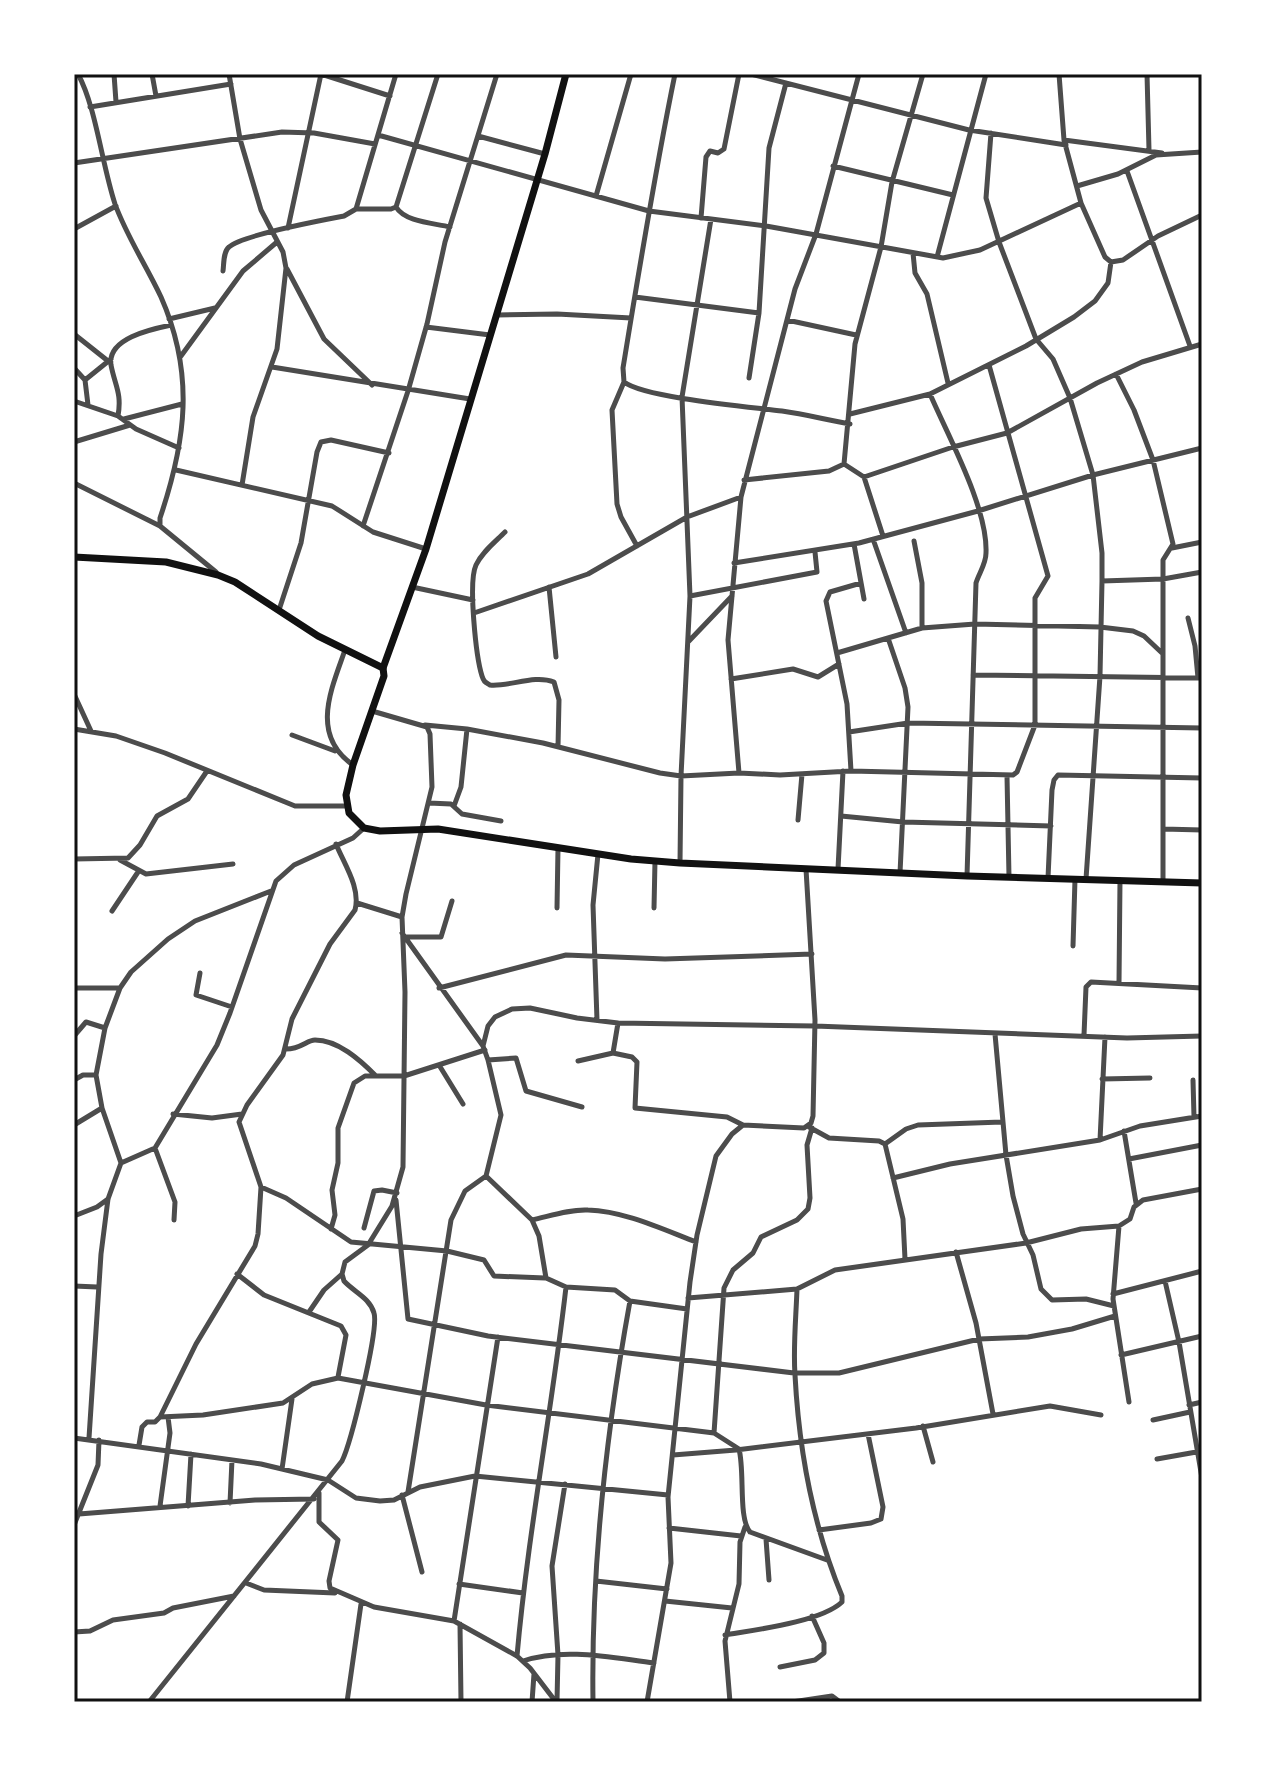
<svg xmlns="http://www.w3.org/2000/svg" width="1276" height="1776" viewBox="0 0 1276 1776" font-family="Barlow,sans-serif">
<style>
.lines{fill:none;stroke-linecap:round;stroke-linejoin:round}
.minor{stroke:#4c4c4c;stroke-width:5}
.secondary{stroke:#111;stroke-width:7}
.primary{stroke:#111;stroke-width:7}
.neatline{fill:none;stroke:#111;stroke-width:3}
</style>
<rect width="100%" height="100%" fill="#fff"/>
<g class="lines">
<path class="minor" d="M78,74c18,33 24,91 37,130 12,33 31,61 46,93 34,77 25,144 -1,221v8l56,46
M114,74l2,28
M152,74l4,22
M229,74l11,65 21,71 22,42 3,16 -9,81 -24,68 -11,68
M321,74l69,22
M675,74c-20,97 -36,196 -52,294l1,14c21,16 127,25 158,29 23,3 45,9 68,13
M751,74l218,56 97,15
M1147,74l2,76
M90,107l141,-23
M991,133l-5,65 13,44 37,97 17,20 17,39 23,77 9,78v28l-2,95 -14,203
M378,135l271,76 117,15 177,32 37,-8 101,-47 -17,-63 -5,-66
M478,136l67,18
M1064,140l98,13
M74,163l208,-31 32,1 61,11
M833,166l120,29
M1127,171l63,175
M1077,186l41,-12 38,-19 46,-3
M596,196l35,-122
M1081,203l24,54 6,5 12,-2 35,-24 44,-21
M396,207c9,15 37,16 54,20
M357,209h34l5,-2 42,-133
M701,218l5,-61 4,-6 8,2 6,-4 15,-75
M288,228l33,-154
M74,229l42,-23
M913,253l2,20 12,21 21,89
M937,257l49,-183
M287,269l37,70 48,46
M223,271c1,-7 0,-19 6,-24 13,-12 94,-27 115,-31l12,-7 40,-135
M635,297l124,16
M496,315l61,-1 74,4
M169,319l46,-11
M787,320l69,15
M426,327l64,8
M74,334l34,27
M181,356l62,-85 34,-29
M272,367l198,32
M74,368l11,12
M1116,374l18,36 19,50 20,84 -10,16v322
M749,378l10,-65 10,-165 17,-65
M624,382l-12,28 5,94 4,13 16,29
M930,394c18,42 58,114 56,159 0,11 -7,20 -10,30l-9,293
M74,401l44,15 18,13 43,19
M88,405l-3,-25 26,-21
M850,414l80,-20 96,-48 48,-29 21,-16 13,-18 3,-21
M118,416c4,-23 -3,-30 -7,-51 -4,-27 41,-36 60,-40
M124,419l58,-15
M74,442l56,-17
M844,464l20,13 19,59
M176,470l156,36 41,26 53,17
M864,477l89,-30 54,-14 90,-50 45,-21 60,-18
M744,480l85,-9 15,-7 11,-120 26,-97 11,-65 31,-108
M74,483l86,43
M363,526l45,-135 19,-67 18,-82 52,-168
M505,532c-10,10 -23,20 -29,33 -8,17 0,92 6,111 2,6 3,6 8,9 20,2 44,-11 64,-3l5,18 -1,47
M873,539l33,94
M914,541l8,42v45
M854,544l10,55
M1172,548l30,-6
M734,563l125,-20 119,-32 115,-36 109,-27
M1102,581l61,-2 39,-7
M412,587l61,13
M549,587l7,70
M690,596l127,-24 -2,-20
M279,610l22,-67 16,-91 4,-10 10,-2 58,13
M474,613l114,-39 99,-57 54,-20
M1188,618l7,28 3,32
M888,638l17,50 3,19 -8,166
M689,641l43,-45
M345,650c-14,40 -35,85 8,115
M837,653l85,-25 53,-4 125,3 33,4 11,5 18,17
M973,675l229,3
M731,679l62,-10 25,8 21,-13
M74,694l17,37
M425,725l42,4 76,14 117,30 21,3 58,-3 41,2 71,-4 162,4 4,-3 18,-47v-127l13,-22 -59,-211
M74,729l42,7 49,17 130,53h51
M849,732l59,-9 294,5
M292,735l43,16
M851,771l-4,-67 -21,-103 4,-9 31,-9
M739,773l-11,-133 13,-143 54,-208 21,-55 43,-160
M1007,776l2,101
M429,803l22,1 11,10 39,7
M454,806l7,-19 6,-58
M841,816l62,6 148,4
M798,820l4,-46
M1163,829l39,1
M74,859l54,-1 12,-13 17,-29 31,-17 19,-28
M120,860l26,14 87,-10
M680,863l1,-87 9,-180 -8,-199 29,-178
M838,869l5,-98
M1048,878l4,-88 2,-10 4,-5 144,3
M357,903l45,14
M557,908l1,-60
M654,908l1,-47
M112,911l26,-39
M402,933l81,113 5,14 13,55 -15,61 46,44 7,16 7,42 20,9 49,3 15,11 57,8
M404,937h37l11,-36
M1073,946l2,-67
M200,973l-4,22 36,12
M1119,983l1,-103
M74,988h46
M439,988l127,-33 99,4 147,-5
M597,1020l-4,-115 5,-51
M995,1034l11,121 7,41 10,38 10,21 8,34 11,11 34,-1 28,7
M1084,1035l2,-48 5,-5 111,6
M74,1036l12,-14 19,6
M483,1046l5,-20 7,-9 17,-8 18,-1 47,10 41,5 197,3 312,12 75,-2
M286,1049c15,0 21,-9 29,-9 23,0 45,20 60,35
M613,1053l19,4 5,5 -2,46 92,9 16,8
M488,1060l28,-2 10,33 56,16
M578,1061l35,-8 5,-30
M439,1065l24,39
M1102,1079l48,-1
M74,1080l9,-5h13
M1193,1080l1,37
M173,1114l39,4 30,-4
M74,1125l28,-17
M809,1127l20,11 50,3 6,3 18,75 2,40
M1124,1131l12,72
M1100,1140l5,-103
M885,1144l21,-15 12,-4 84,-3
M155,1148l20,54 -1,18
M1129,1159l73,-14
M121,1163l34,-15 62,-103 13,-32 46,-132 18,-16 59,-27 11,-10
M893,1178l57,-14 150,-24 40,-14 62,-10
M261,1187l25,11 65,44 96,9 37,9 10,16 51,2
M396,1200l12,119 80,17 306,37h45l140,-34 49,-2 44,-8 43,-13
M74,1216l23,-9 11,-8
M532,1220c18,-4 38,-11 56,-10 36,1 74,19 108,32
M1119,1226l-6,73 16,103
M364,1228l10,-37 8,-1 15,3
M331,1229l4,-14 -3,-25 6,-27v-35l16,-45 11,-7h39l81,-26
M956,1252l20,71 17,91
M237,1274l27,21 77,31 5,9 -8,42
M1165,1281l14,61 23,136
M74,1286l23,1
M1113,1294l89,-23
M688,1298l109,-9 38,-19 191,-27 55,-14 38,-3 11,-7 4,-12 9,-7 59,-11
M309,1312l15,-22 18,-16
M1121,1355l81,-19
M1189,1405l13,-3
M160,1417l36,-73 59,-98 3,-12 3,-47 -22,-65 8,-17 36,-50 9,-36 38,-75 25,-34c6,-22 -11,-46 -19,-66
M1153,1420l37,-8
M923,1426l10,36
M714,1433l10,-145 9,-18 20,-17 8,-16 36,-17 11,-11 2,-11 -3,-53 5,-17
M74,1438l187,26 67,16 28,18 24,3 14,-1 26,-13 55,-11 193,19
M89,1438l12,-184 7,-55 13,-36 -19,-55 -6,-33 9,-47 15,-40 11,-16 37,-33 27,-18 76,-30
M139,1445l3,-18 5,-5h8l5,-5 43,-2 80,-12 29,-19 26,-6 148,27 220,27 8,1 25,16c6,23 -1,69 11,83l77,28
M673,1455l63,-5 180,-22 134,-22 51,9
M1157,1459l45,-8
M282,1469l10,-70
M408,1492l43,-272 14,-29 21,-15
M319,1493v29l19,18 -9,41 1,7 44,19 80,14 63,35 13,12 26,34
M402,1495l20,77
M230,1503l2,-43
M160,1506l10,-73 -2,-16
M188,1506l3,-52
M79,1514l176,-14 59,-1
M74,1525l24,-60 1,-25
M669,1528l72,8
M819,1530l52,-7 10,-4 2,-12 -15,-73
M766,1539l3,41
M596,1581l71,8
M246,1583l18,7 71,3
M459,1584l64,9
M665,1601l67,7
M454,1621l44,-284
M460,1624l1,78
M74,1632l16,-1 23,-11 51,-7 9,-5 61,-12
M725,1635c29,-5 96,-13 117,-33v-6c-29,-70 -43,-145 -47,-221 -2,-28 1,-57 2,-86
M517,1656c11,-124 35,-246 49,-369
M523,1661c41,-14 90,-3 131,2
M780,1667l35,-7 9,-7v-10l-12,-27
M557,1701l1,-46 -6,-89 13,-82
M149,1702l193,-241c9,-18 37,-132 32,-148 -4,-15 -20,-21 -30,-32l-2,-7 3,-12 23,-17 24,-39 11,-39 2,-175 -3,-75 4,-23 26,-107 -2,-53 -3,-7 -55,-16
M347,1702l14,-98
M532,1702l2,-28
M593,1702c-2,-134 13,-269 37,-401
M647,1702l24,-139 -3,-66 22,-215 7,-47 19,-79 16,-22 11,-9 61,3 7,-5 2,-7 2,-96 -9,-151
M730,1702l-5,-61 14,-57 1,-42 5,-15
M792,1702l40,-6 8,6"/>
<path class="secondary" d="M383,668l1,8 -31,89 -7,30 3,18 15,15 16,3 58,-2 193,30 49,4 287,13 235,7"/>
<path class="primary" d="M74,557l92,5 52,13 17,7 83,54 65,32 43,-119 119,-395 21,-80"/>
</g>
<rect width="1276" height="1776" fill="none" stroke="#ffffff" stroke-width="152"/>
<rect x="76" y="76" width="1124" height="1624" class="neatline"/>
</svg>
